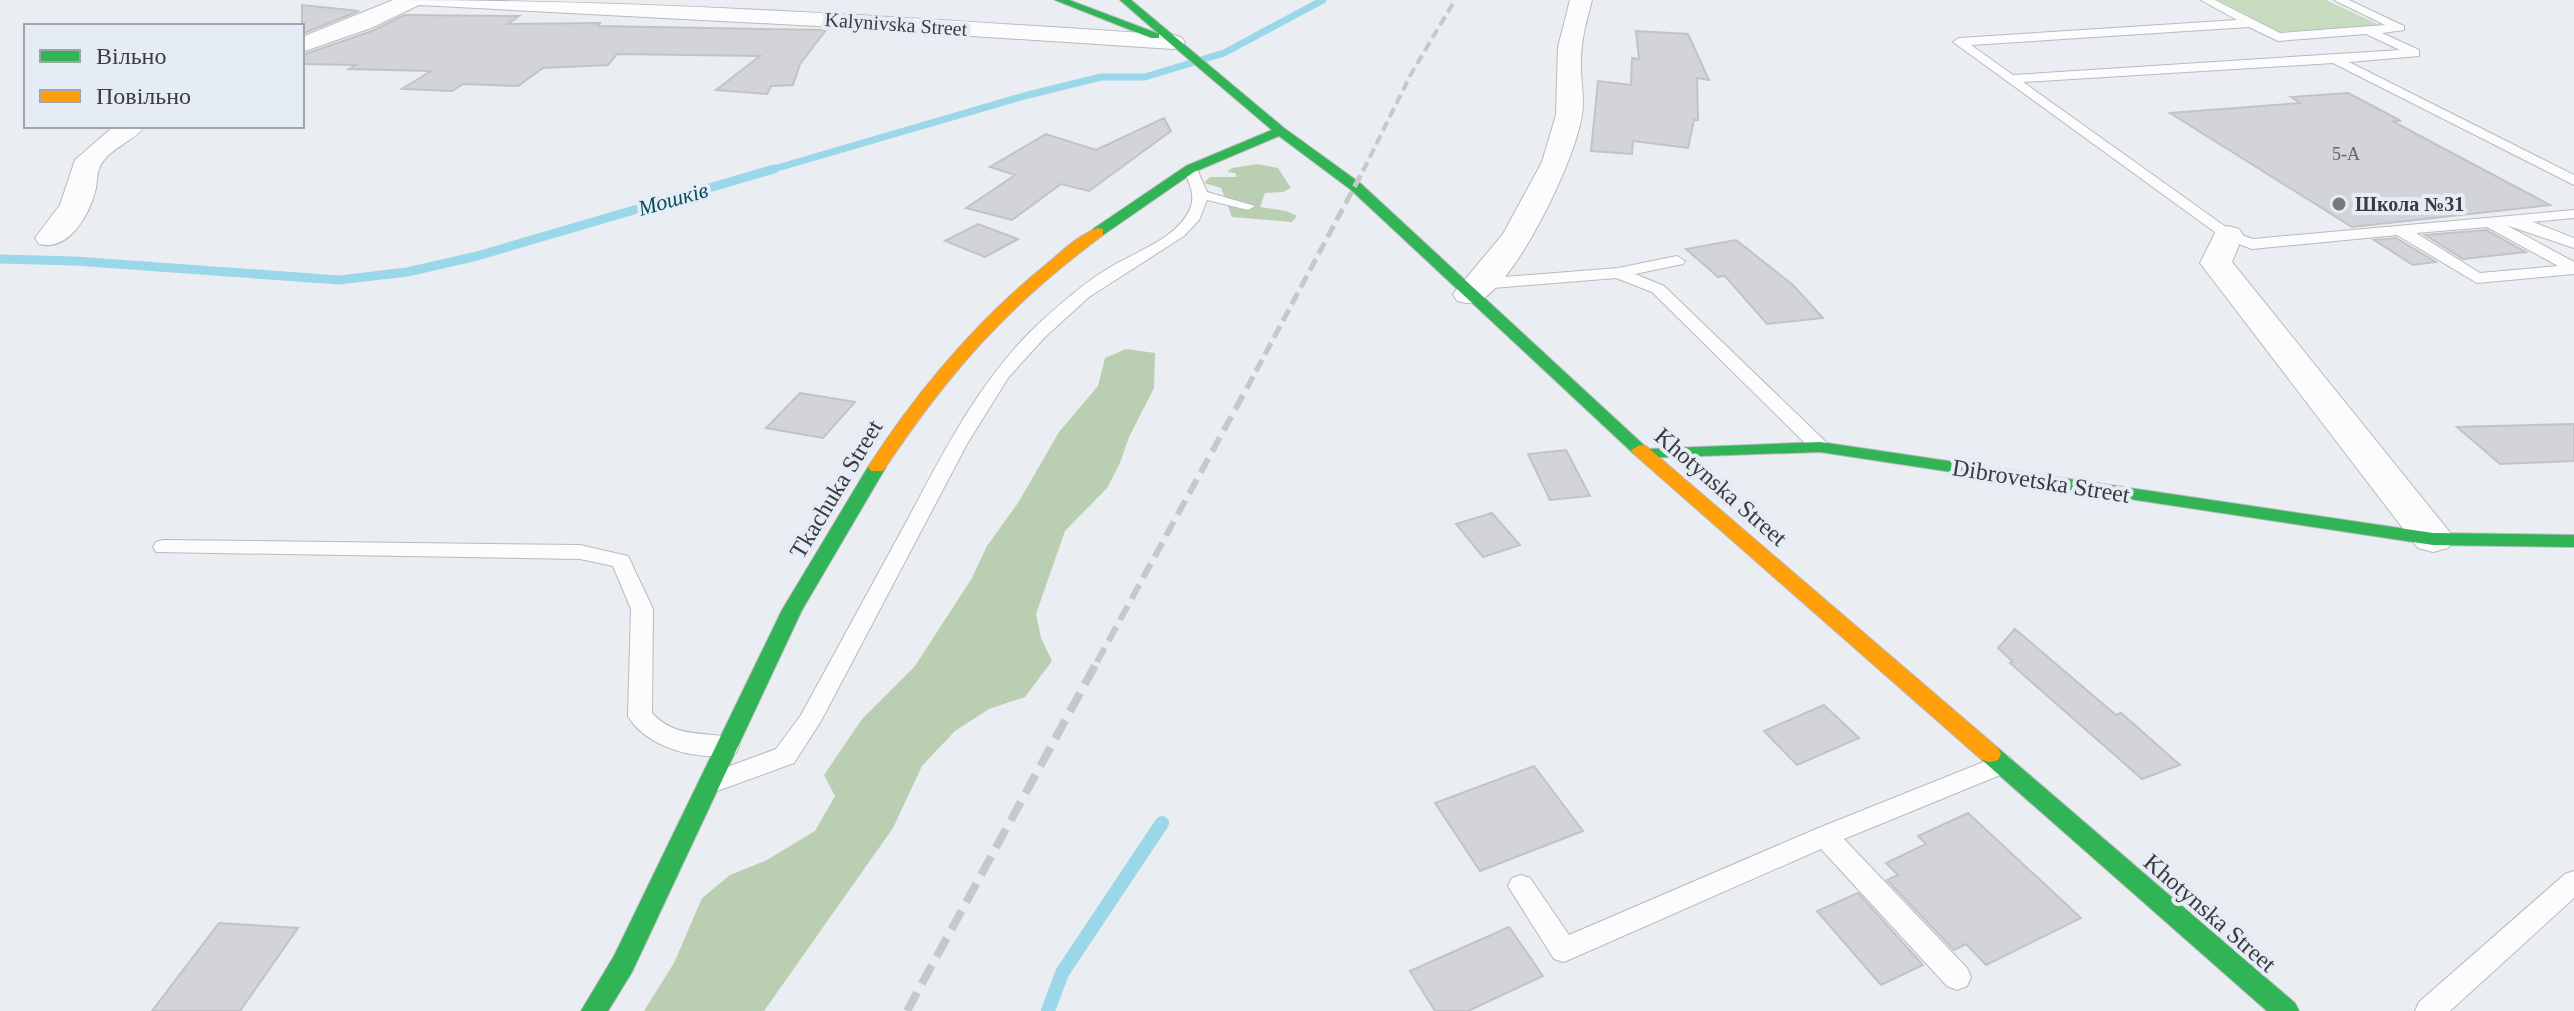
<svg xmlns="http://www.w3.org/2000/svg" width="2574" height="1011" viewBox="0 0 2574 1011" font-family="Georgia,serif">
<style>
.green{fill:#c7dbbf}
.forest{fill:#bacfb1}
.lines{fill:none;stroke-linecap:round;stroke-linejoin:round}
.stream-far2{stroke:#9ad7e9;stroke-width:7}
.stream-far1{stroke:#9ad7e9;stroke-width:9}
.stream{stroke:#9ad7e9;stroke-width:14}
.building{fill:#d2d4d9;stroke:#c1c3c7;stroke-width:2}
.lane-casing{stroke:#b8babe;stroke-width:2}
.street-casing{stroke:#b8babe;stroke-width:2}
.fast-casing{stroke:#b8babe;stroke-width:2}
.slow-casing{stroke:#b8babe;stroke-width:2}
.lane{fill:#fcfcfd;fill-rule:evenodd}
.street{fill:#fcfcfd;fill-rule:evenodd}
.fast{fill:#30b455;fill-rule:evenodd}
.slow{fill:#ff9f0a;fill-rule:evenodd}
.rail-far3{stroke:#c6c8c9;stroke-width:4;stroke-dasharray:10 5;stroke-linecap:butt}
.rail-far2{stroke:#c6c8c9;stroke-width:5;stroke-dasharray:13 6;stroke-linecap:butt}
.rail-far1{stroke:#c6c8c9;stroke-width:6;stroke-dasharray:16 8;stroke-linecap:butt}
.rail{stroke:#c6c8c9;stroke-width:8;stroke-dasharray:21 10;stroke-linecap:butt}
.poi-dot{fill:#77797e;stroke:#e6ecf5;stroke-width:3}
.labels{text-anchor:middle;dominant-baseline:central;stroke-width:8;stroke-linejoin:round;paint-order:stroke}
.far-number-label{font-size:18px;fill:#626468}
.far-street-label{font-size:20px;fill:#393b3f;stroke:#e6ecf5}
.far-poi-label{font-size:20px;font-weight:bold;fill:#393b3f;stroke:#e6ecf5;text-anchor:start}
.far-water-label{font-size:22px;font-style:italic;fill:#005060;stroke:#e6ecf5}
.street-label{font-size:24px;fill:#393b3f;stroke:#e6ecf5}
</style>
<rect width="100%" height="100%" fill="#eaedf2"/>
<path class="green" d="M2218,0h108l53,25 -98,7z"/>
<path class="forest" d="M1258,164l20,4 13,20 -8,4 -18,1 -5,14 26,4 11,5 -5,6 -60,-5 -11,-29 -17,-5 6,-6h27l-2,-4 -8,-1 5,-4z
M1126,349l29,4 -1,35 -25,49 -9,26 -13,25 -42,43 -29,83 5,24 11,23 -27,36 -36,12 -34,22 -33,35 -29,62 -129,183h-120l30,-48 28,-65 28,-23 37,-15 48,-29 20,-35 -11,-21 38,-56 53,-53 57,-88 15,-32 31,-43 41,-71 39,-46 7,-28z"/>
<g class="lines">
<path class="stream-far2" d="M767,171l257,-75 77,-19h44l79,-24 99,-53"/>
<path class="stream-far1" d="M0,259l75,2 264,19 68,-8 70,-16 297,-87"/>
<path class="stream" d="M1048,1011l14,-38 100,-150"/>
</g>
<path class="building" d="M302,5l57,6 -57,23z
M404,15l115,1 -11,8 92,-1 -2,3 228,4 -26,34 -7,21 -22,1 -4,8 -51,-4 44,-34 -143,-2 -9,11 -65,3 -25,18 -55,-2 -11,7 -50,-2 29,-18 -82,-2 7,-4 -54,-1v-9l70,-24z
M1636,31l52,3 21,46 -12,-2 1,42h-4l-6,28 -55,-7 -1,13 -41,-3 7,-70 33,4 1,-27 7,1z
M2348,93l53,28h-9l158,84 -198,22 -182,-114 130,-10 -9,-6z
M1164,118l7,13 -82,60 -28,-7 -49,36 -46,-12 49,-33 -25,-8 56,-33 50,16z
M978,224l40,15 -33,18 -40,-16z
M2486,230l40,22 -63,7 -38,-24z
M2396,238l40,24 -23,3 -39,-25z
M1736,240l57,45 30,33 -56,6 -42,-48 -7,1 -32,-28z
M800,393l55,9 -32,36 -57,-10z
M2574,424v37l-74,3 -43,-37z
M1566,450l24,46 -40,4 -22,-46z
M1492,513l28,32 -37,12 -27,-33z
M2015,629l101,86 5,-2 59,52 -38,14 -132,-116 3,-1 -15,-14z
M1824,705l35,33 -62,27 -33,-34z
M1534,766l49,65 -103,40 -45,-68z
M1968,813l113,105 -95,47 -20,-21 -12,6 -67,-70 11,-5 -12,-12 40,-19 -8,-8z
M1858,893l65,72 -42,20 -64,-74z
M219,923l79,5 -58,83h-88z
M1509,927l34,49 -75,35h-33l-25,-40z"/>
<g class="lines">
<g class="lane-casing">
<path id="lane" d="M2201,0h14l65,33 105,-8 -51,-25h15l55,26v4l-22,3 37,17v6l-70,6 225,113v10l-241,-122 -310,19 210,150 20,7 321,-29v8l-41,4 41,16v10l-68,-23 68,37v12l-97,9 -80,-48 -145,14 -29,-11 -270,-196 6,-4 278,-18zM2249,27l29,14 88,-7 34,16 -387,25 -42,-30zM2487,227l71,39 -78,7 -64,-40z
M1190,165l7,4 10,23 48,14 -7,4 -41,-10 -8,20 -15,16 -95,61 -45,41 -36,40 -41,66 -146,277 -27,42 -77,28 -9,-3 -3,-7 3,-7 68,-25 25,-34c36,-66 72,-132 108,-198 35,-66 69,-133 123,-187 23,-22 48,-44 75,-61 27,-17 70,-30 83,-60 6,-14 -1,-27 -7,-40z
M1677,256l8,5 -2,3 -48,10 29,12 163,157 2,4 -2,4h-14l-161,-159 -36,-14 -136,11 -8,-5 8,-5 138,-11z
M163,540l417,5 48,11 25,53 -1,104c25,27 53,17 84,26l3,7 -3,7c-34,10 -90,-5 -108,-37l3,-107 -18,-43 -33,-7 -424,-7 -3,-5 3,-5z
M2001,755l9,2 3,7 -3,7 -166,68 123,129 4,9 -4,9 -10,4 -10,-4 -126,-137 -257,113 -10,-3 -46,-73 4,-8 9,-3 9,3 39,57 247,-106z
M2574,871v27l-124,113h-35l4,-9 146,-128z"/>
</g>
<g class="street-casing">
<path id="street" d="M393,0c261,0 520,18 780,35l8,2 4,5 -4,5 -8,2 -355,-23 -399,-21 -48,23 -69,24v-15z
M1570,0h22c-5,20 -11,39 -11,60 -1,18 4,37 1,55 -7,45 -62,161 -101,185 -8,5 -16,3 -24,1l-4,-7 50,-60 39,-72 14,-47 2,-68z
M114,126h31c-11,16 -39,23 -46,43 -2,5 -2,13 -3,19 -6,26 -27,64 -57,56l-4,-6 25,-33 15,-45z
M2228,226l11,3 4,6 -11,27 216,268 6,9 -6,9 -15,4 -15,-4 -218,-285 17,-34z"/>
</g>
<g class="fast-casing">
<path id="fast" d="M1055,0h14l90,34 -39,-34h11l153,128 76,55 288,266 172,-7 613,91 141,2v12l-141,-2 -613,-93 -178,6 -8,-4 -284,-265 -71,-53 -85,36 -91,63h-10v-6l93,-63 86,-36 -113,-96v4h-8z
M877,462l9,5 -84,143 -170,362 -24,39h-27l33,-55 168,-346 86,-143z
M1990,746l8,2 297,255 4,8h-32l-285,-251 -3,-6 3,-6z"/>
</g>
<g class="slow-casing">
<path id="slow" d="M1098,228l5,1v6c-96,71 -154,137 -220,236h-12l-3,-4c50,-77 108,-146 180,-204 14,-12 32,-29 50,-35z
M1640,445l6,1 352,302 3,6 -3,6 -8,2 -8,-2 -348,-306 -3,-4z"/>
</g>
<use href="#lane" class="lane"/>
<use href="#street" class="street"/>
<use href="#fast" class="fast"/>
<use href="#slow" class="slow"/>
<path class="rail-far3" d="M1363,171l48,-97 44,-74"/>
<path class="rail-far2" d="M1247,388l117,-219"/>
<path class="rail-far1" d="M1097,662l151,-276"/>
<path class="rail" d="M907,1011l191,-351"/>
</g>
<circle class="poi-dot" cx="2339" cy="204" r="8"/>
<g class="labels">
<g class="far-number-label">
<text x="2346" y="154">5-А</text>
</g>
<g class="far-street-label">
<text transform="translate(896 24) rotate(4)">Kalynivska Street</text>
</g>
<g class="far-poi-label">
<text x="2355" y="204">Школа №31</text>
</g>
<g class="far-water-label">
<text transform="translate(673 199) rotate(-16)">Мошків</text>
</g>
<g class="street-label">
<text transform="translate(2041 481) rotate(9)">Dibrovetska Street</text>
<text transform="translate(1721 487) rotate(41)">Khotynska Street</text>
<text transform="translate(836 489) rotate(-59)">Tkachuka Street</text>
<text transform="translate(2210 913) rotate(41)">Khotynska Street</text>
</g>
</g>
<rect x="24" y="24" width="280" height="104" fill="#e6ecf5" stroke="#a1a5ac" stroke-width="2"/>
<rect x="40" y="50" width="40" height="12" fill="#30b455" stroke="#a1a5ac" stroke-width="2"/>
<text x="96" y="64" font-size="24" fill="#393b3f">Вільно</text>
<rect x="40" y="90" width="40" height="12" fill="#ff9f0a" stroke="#a1a5ac" stroke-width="2"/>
<text x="96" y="104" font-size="24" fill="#393b3f">Повільно</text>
</svg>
